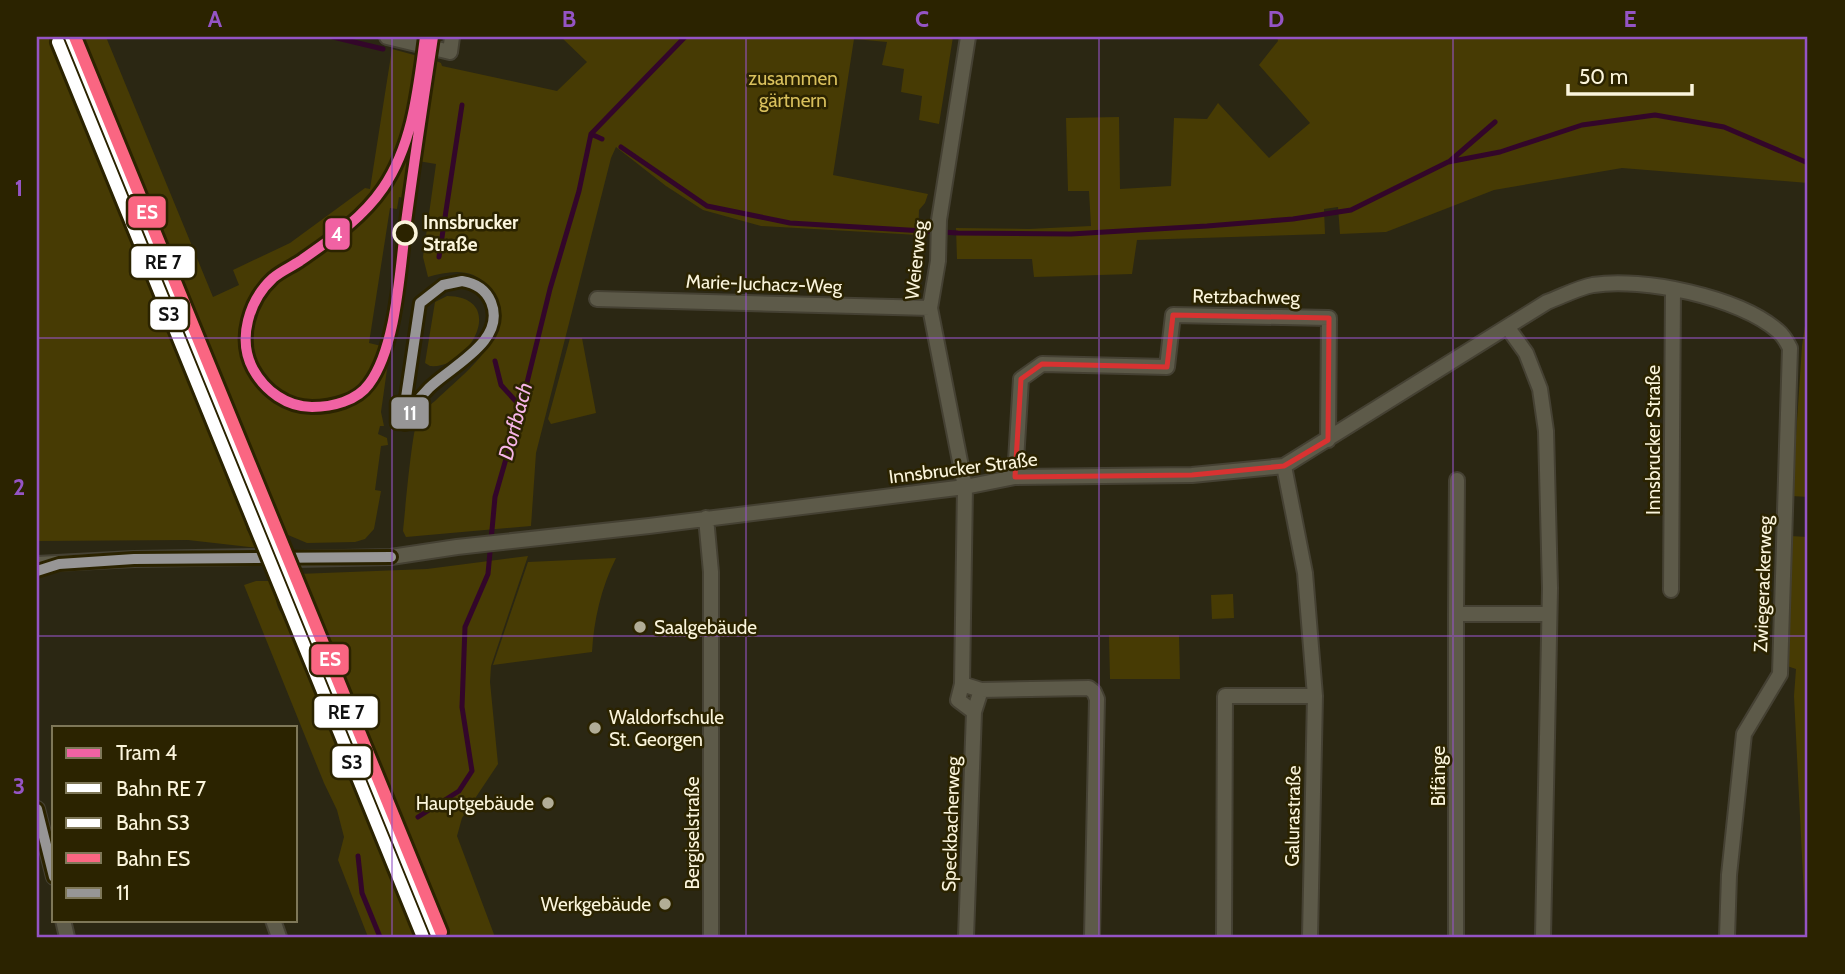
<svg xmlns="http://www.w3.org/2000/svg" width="1845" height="974" viewBox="0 0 1845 974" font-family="Cabin,sans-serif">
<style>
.green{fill:#473b04}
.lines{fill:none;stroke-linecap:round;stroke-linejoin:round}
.stream{stroke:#33062a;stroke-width:5}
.street-tunnel{stroke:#403c27;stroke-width:14;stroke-dasharray:14 7;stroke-linecap:butt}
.street-casing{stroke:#454133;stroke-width:18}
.street{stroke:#5d5a49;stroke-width:14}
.bus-1-casing{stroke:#2b2300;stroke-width:16}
.bus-1{stroke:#979696;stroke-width:10}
.rail-1-casing{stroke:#2b2300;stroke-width:18}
.rail-2-casing{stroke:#2b2300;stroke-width:18}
.rail-3-casing{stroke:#2b2300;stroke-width:18}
.rail-1{stroke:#fff;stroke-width:12}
.rail-2{stroke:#fff;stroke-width:12}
.rail-3{stroke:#fa6682;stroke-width:12}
.tram-1-casing{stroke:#2b2300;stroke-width:16}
.tram-1{stroke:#f162a3;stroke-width:10}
.marked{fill:none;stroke:#d83231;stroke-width:5;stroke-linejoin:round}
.grid{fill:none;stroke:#9554c5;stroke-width:2;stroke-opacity:0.55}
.stop-dot{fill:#2b2300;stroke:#fbf5dc;stroke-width:3.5}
.poi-dot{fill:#b2ad96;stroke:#2b2300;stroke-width:2.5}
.labels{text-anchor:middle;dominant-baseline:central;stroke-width:5;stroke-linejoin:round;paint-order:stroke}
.park-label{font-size:19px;fill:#d9c05c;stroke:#2b2300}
.stop-label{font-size:19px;font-weight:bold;fill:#fbf5dc;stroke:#2b2300;text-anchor:start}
.street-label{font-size:19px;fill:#fbf5dc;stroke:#2b2300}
.poi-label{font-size:19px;fill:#fbf5dc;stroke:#2b2300;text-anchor:start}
.water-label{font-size:21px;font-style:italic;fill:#f7b5e7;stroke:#2b2300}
.line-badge{stroke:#2b2300;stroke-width:2.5}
.badge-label{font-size:19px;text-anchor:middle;font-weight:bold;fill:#fff}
.pale-badge-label{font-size:19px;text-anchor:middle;font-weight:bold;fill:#111}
.neatline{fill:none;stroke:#9554c5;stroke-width:2.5}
.grid-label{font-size:23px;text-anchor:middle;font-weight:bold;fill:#9554c5}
</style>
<rect width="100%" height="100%" fill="#2b2713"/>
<path class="green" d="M37,37h16l159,395 30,79 5,19 11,18 -70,-8 -151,1z
M78,37h28l107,260 26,-12 -6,-15 57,-27 75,-55 5,1 22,-140 26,7c-5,33 -9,68 -23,98l18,7 -6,38 -8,-2 -2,12 -7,-1 -21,135 21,5 -9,64 3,14h-4l-2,8 9,4 1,7 -7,1 -6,44 6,1 -7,38 -9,10 -10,3 -48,1 -26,-11z
M561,37h392l-14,87 -20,-4 3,-24 -21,-4 3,-23 -22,-4 5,-23 -33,-3 -21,136 95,19 -3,9 -6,7 -1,25 -157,-9 -58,-16 -37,-24 -50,-39 -5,11 -75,295 -5,73 -125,11 -3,-6c2,-18 9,-105 16,-116 4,-5 11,-10 16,-14 29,-28 91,-72 52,-116 -16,-18 -38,-14 -59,-8l-5,-20 13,-93 -18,-3 16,-101 7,3 1,3 115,25 30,-29z
M1277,37h531v146l-186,-15 -128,22 -108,42 -46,2 -2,-27 -14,2 1,25 -188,6 -5,34 -98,3 -2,-18h-75l-1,-31 73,1 62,-3 -2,-35h-21l-2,-73 53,-1 1,72 51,-3 3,-68 33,1 11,-16 51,55 41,-35 -51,-58 19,-24z
M447,296c62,1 22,74 -17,70l-5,-3 10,-61z
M1808,305v192l-16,-1 10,-150z
M570,338h12l14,75 -45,11 -3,-5z
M1790,536l18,1v400h-2l-12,-241 2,-27 -9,-3z
M528,556l-37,110 -1,16 8,82 -36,54 -5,18 38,101h-46l-151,-363 129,-5z
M616,558c-15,30 -22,61 -24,94l-99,13 35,-103z
M256,581h15c5,12 4,30 15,36l64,152c0,9 1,18 9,23l58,145h-49l-30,-77 6,-23 -7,-27 -13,-27 -80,-198z
M1233,594l1,24 -22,1 -1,-24z
M1109,635h70l1,44h-70z"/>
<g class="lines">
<path class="stream" d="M333,37l50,12
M591,134l11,5
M621,147l86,59 83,17 168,10 113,1 136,-8 86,-7 58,-9 97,-48 52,-10 82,-27 73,-10 69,12 84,36
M1450,161l45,-39
M439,257l23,-152
M495,361l6,24 20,22
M418,817l41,-26 13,-20 -10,-64 3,-80 23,-53 7,-77 26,-90 29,-118 29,-98 12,-57 94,-97
M358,856l4,37 18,44"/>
<path class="street-tunnel" d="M259,557l36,2"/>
<g class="street-casing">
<path id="street" d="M387,37l63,15 2,-15
M597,299l333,9
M1508,328l18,25 14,36 6,42 4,157 -7,349
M1284,466l21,107 10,123 -5,241
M1015,477l6,-98 21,-15 125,3 6,-52 156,3 -1,122
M706,518l5,54v365
M295,559l96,-2 66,-10 192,-21 316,-39 50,-10 177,-2 92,-9 263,-164c14,-5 30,-14 46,-17 50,-8 146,12 185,46 5,4 9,11 12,17l-10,326 -36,60 -15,141 -2,62
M37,564l97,-5 125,-2
M1671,590l2,-301
M1456,614l1,-134
M962,684l3,-197 -35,-179 8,-47 1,-41 29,-183
M962,684l19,6 -7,22 -16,-12z
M981,690l108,-2 5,4 3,7 -5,238
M37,809l17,68
M63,920l4,17
M273,920l6,17
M966,937l8,-225
M1224,937l1,-241h90
M1456,937v-323h92"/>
</g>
<use href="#street" class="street"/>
<g class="bus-1-casing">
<path id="bus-1" d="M462,281c13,2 24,9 29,21 16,39 -40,64 -62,86 -10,10 -19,22 -24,36l-1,-13 16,-108 23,-18z
M37,571l22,-7 75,-5 257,-2
M37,809l17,68"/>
</g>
<use href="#bus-1" class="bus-1"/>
<g class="rail-1-casing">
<path id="rail-1" d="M71,37l367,900"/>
</g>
<g class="rail-2-casing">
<path id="rail-2" d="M58,42l365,895"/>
</g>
<g class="rail-3-casing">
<path id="rail-3" d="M75,37l366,895"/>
</g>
<use href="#rail-1" class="rail-1"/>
<use href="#rail-2" class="rail-2"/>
<use href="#rail-3" class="rail-3"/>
<g class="tram-1-casing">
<path id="tram-1" d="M425,37c-7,52 -12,107 -42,151 -21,31 -53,52 -83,73 -9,6 -19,10 -27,17 -24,22 -36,61 -20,91 12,22 34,38 59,38 20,0 45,-6 57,-23 29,-39 31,-122 38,-169 8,-59 17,-119 26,-178"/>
</g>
<use href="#tram-1" class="tram-1"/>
</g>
<path class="marked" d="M1173,315l156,3 -1,122 -44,26 -92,9 -177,2 6,-98 21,-15 125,3z"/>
<path class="grid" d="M392,37v900M746,37v900M1099,37v900M1453,37v900M37,338h1771M37,636h1771"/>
<circle class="stop-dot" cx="405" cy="233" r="11"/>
<g class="poi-dot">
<circle cx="640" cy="627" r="7"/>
<circle cx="595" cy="728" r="7"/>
<circle cx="548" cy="803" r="7"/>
<circle cx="665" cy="904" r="7"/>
</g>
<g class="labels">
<g class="park-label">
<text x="793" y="78">zusammen<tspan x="793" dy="22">gärtnern</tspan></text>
</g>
<g class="stop-label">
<text x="423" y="222">Innsbrucker<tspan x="423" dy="22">Straße</tspan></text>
</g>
<g class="street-label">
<text transform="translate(916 260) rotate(-84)">Weierweg</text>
<text transform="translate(764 284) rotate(2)">Marie-Juchacz-Weg</text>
<text transform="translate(1246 297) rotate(1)">Retzbachweg</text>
<text transform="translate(1653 440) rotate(-90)">Innsbrucker Straße</text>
<text transform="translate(963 468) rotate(-7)">Innsbrucker Straße</text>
<text transform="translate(1763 584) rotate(-88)">Zwiegerackerweg</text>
<text transform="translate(1438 776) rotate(-90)">Bifänge</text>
<text transform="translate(1293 816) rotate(-89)">Galurastraße</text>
<text transform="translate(951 824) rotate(-88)">Speckbacherweg</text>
<text transform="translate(692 833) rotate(-90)">Bergiselstraße</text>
</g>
<g class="poi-label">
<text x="654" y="627">Saalgebäude</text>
<text x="609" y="717">Waldorfschule<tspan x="609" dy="22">St. Georgen</tspan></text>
<text x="534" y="803" text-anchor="end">Hauptgebäude</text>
<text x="651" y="904" text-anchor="end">Werkgebäude</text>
</g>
<g class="water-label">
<text transform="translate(515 421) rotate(-75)">Dorfbach</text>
</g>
</g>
<g class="line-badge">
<rect x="127" y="195" width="40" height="34" rx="7" fill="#fa6682"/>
<rect x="324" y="217" width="27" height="34" rx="7" fill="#f162a3"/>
<rect x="130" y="245" width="66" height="34" rx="7" fill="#fff"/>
<rect x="149" y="298" width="40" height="33" rx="7" fill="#fff"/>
<rect x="390" y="396" width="40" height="34" rx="7" fill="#979696"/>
<rect x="310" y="643" width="40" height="33" rx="7" fill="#fa6682"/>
<rect x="313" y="695" width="66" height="34" rx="7" fill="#fff"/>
<rect x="331" y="745" width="41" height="34" rx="7" fill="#fff"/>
</g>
<g class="badge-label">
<text x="147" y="219">ES</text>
<text x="337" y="241">4</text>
<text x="410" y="420">11</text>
<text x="330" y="666">ES</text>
</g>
<g class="pale-badge-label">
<text x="163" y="269">RE 7</text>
<text x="169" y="321">S3</text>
<text x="346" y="719">RE 7</text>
<text x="352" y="769">S3</text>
</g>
<rect width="1845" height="974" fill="none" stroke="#2b2300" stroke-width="77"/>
<rect x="52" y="726" width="245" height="196" fill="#2b2300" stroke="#7e7758" stroke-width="2"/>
<rect x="66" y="748" width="35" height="10" fill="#f162a3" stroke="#7e7758" stroke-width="2"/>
<text x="116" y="760" font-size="21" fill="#fbf5dc">Tram 4</text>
<rect x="66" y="783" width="35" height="10" fill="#ffffff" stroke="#7e7758" stroke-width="2"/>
<text x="116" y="796" font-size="21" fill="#fbf5dc">Bahn RE 7</text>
<rect x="66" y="818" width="35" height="10" fill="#ffffff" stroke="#7e7758" stroke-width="2"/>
<text x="116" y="830" font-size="21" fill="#fbf5dc">Bahn S3</text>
<rect x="66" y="853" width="35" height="10" fill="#fa6682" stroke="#7e7758" stroke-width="2"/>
<text x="116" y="866" font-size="21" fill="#fbf5dc">Bahn ES</text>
<rect x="66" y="888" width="35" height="10" fill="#979696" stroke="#7e7758" stroke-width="2"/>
<text x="116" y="900" font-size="21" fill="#fbf5dc">11</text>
<path d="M1568 84v10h124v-10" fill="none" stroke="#fbf5dc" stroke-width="3.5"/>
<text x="1579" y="84" font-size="21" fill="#fbf5dc" stroke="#2b2300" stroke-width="5" paint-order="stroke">50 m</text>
<rect x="38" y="38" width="1768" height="898" class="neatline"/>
<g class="grid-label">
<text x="215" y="27">A</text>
<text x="569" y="27">B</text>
<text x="922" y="27">C</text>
<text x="1276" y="27">D</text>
<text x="1630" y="27">E</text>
<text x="19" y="196">1</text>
<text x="19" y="495">2</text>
<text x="19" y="794">3</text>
</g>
</svg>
